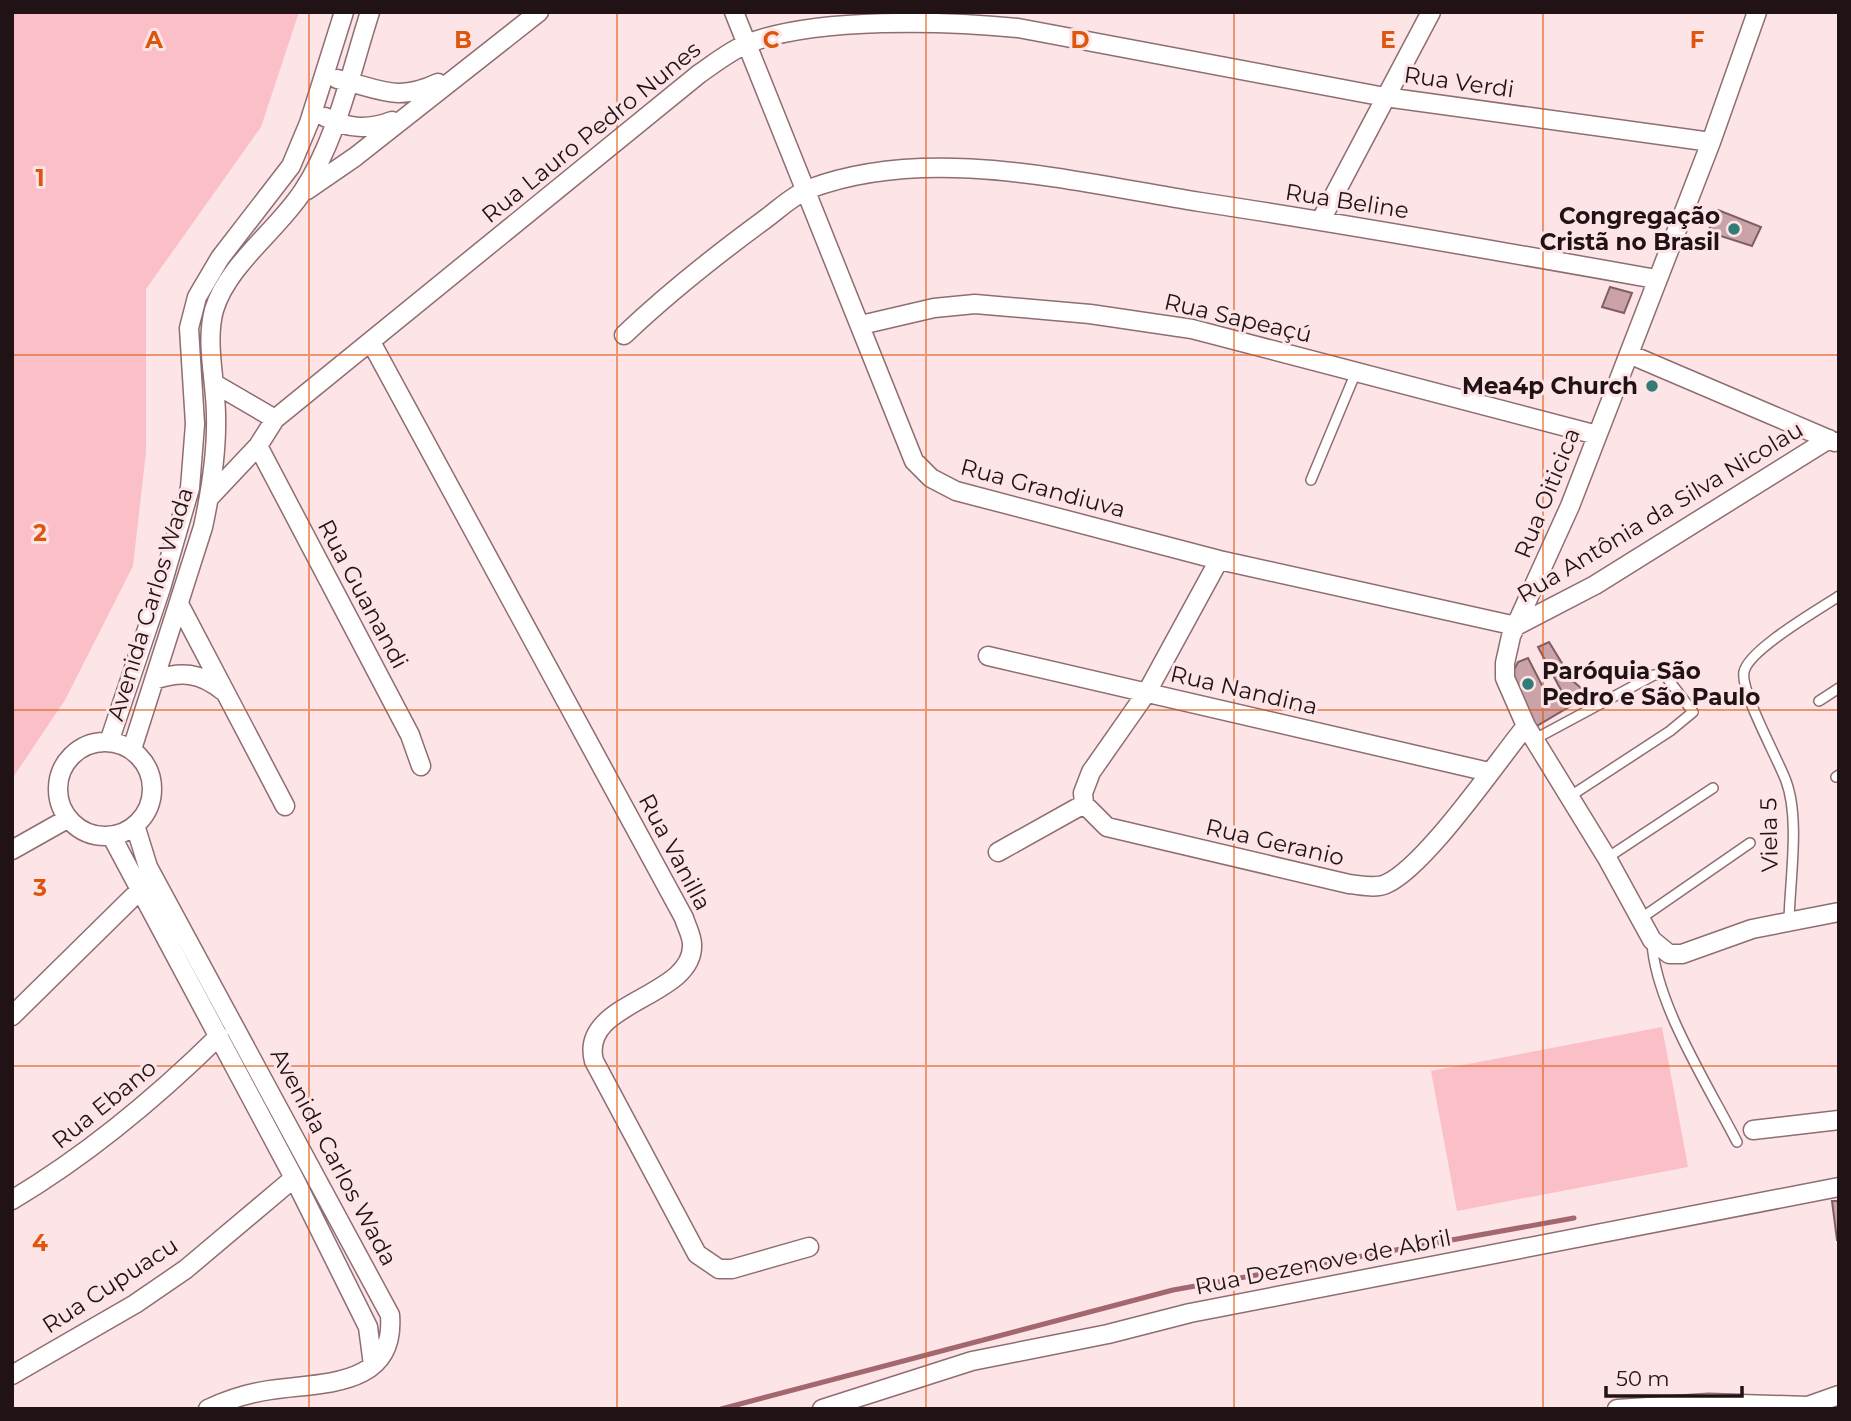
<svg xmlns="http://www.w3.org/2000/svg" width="1851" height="1421" viewBox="0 0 1851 1421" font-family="Montserrat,sans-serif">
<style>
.green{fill:#fbc0c7}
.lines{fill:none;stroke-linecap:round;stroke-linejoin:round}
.stream{stroke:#a3676f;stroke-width:5}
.building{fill:#c9a3a7;stroke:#805e62;stroke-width:2}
.service-casing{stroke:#8f6d71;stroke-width:12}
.minor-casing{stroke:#8f6d71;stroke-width:21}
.service{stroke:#fff;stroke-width:9}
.minor{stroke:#fff;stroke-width:18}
.grid{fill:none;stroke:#de560c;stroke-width:2;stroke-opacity:0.55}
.poi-dot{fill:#327b77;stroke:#fce4e7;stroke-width:2.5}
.labels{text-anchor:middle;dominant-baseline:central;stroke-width:6;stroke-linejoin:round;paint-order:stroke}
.street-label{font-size:23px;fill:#211315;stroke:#fce4e7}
.poi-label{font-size:23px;font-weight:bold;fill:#211315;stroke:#fce4e7;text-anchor:end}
.grid-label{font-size:23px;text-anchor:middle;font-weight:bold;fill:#de560c;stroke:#fce4e7;stroke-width:6;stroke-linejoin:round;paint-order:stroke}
</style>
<rect width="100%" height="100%" fill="#fce4e7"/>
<path class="green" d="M12,12h287l-38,115 -115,162v163l-13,114 -68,134 -53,79z
M1662,1027l26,140 -231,44 -26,-140z"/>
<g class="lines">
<path class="stream" d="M721,1409l452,-119 401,-72"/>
</g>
<path class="building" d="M1718,210l43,17 -9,19 -44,-14z
M1610,287l22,6 -8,20 -22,-6z
M1549,642l24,39 16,14 -54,32 -24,-51 7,-14 10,-4 22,43 12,-9 -24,-45z
M1832,1201h7v39h-2z"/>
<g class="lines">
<g class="service-casing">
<path id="service" d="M1311,480l45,-108
M1819,701l20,-13
M1535,739l119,-64 10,-1 29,38 -23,19 -101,66
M1836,777l3,-2
M1607,858l106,-70
M1640,919l110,-76
M1789,920c1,-41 11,-102 -3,-139 -8,-22 -46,-90 -42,-109 4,-22 74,-62 95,-76
M1652,942c3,61 57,145 85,200"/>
</g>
<g class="minor-casing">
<path id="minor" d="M734,12l180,449 17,17 25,13 263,69 297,66 79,-41 234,-146
M1757,12l-46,130 -141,364 -59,130 -6,27v15l21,48 81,132 45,82 17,14h13l70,-25 87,-17
M337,79c41,9 59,24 101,4
M325,117c24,12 43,13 67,4
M307,190l48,-33 184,-145
M1321,220l110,-208
M861,325l73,-17 41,-4 115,10 102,15 405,106
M624,335c44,-42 91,-79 140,-115 14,-10 29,-25 45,-31 121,-46 269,-6 391,13 153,23 304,50 456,77
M371,342l313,576c2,7 8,18 8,26 3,54 -114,57 -98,117l103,193 22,15h13l77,-22
M1629,354l206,88
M215,384l60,35
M258,446l152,289 11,31
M209,498l49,-52 17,-27 424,-345c16,-11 32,-24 50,-31 69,-26 196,-22 269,-15l367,69 326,45
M1219,560l-72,132 -56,80 -8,21 1,11 23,23 242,57c12,1 26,5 37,0 39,-17 110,-121 140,-158
M179,604l106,202
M988,656l501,116
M154,680c27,-9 46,-8 69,11
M58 789a47 47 0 1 1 94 0a47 47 0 1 1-94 0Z
M109,742l52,-154 29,-100 5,-64 -6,-96 8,-31 23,-39 71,-92 18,-43 35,-111
M132,749l71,-222c8,-37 14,-73 13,-111 0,-34 -11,-73 -2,-106 14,-46 63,-79 89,-119 34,-52 48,-120 67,-179
M135,825l13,42 242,448c6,74 -70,67 -120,75 -21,3 -43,10 -62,19
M112,837l182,341 74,149 5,38
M12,850l55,-31
M998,852l86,-48
M12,1016l127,-125
M1753,1130l86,-10
M12,1200c77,-46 143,-101 207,-164
M12,1375l123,-71 51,-35 108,-91
M822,1409l150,-48 136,-27 82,-21 649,-126
M1617,1409l92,-6 99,3 31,-11"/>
</g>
<use href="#service" class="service"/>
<use href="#minor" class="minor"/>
</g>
<path class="grid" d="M309,12v1397M617,12v1397M926,12v1397M1234,12v1397M1543,12v1397M12,355h1827M12,710h1827M12,1066h1827"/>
<g class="poi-dot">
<circle cx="1734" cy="229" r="7"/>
<circle cx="1652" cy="386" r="7"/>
<circle cx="1528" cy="684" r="7"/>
</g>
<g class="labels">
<g class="street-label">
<text transform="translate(1459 82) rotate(8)">Rua Verdi</text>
<text transform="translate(591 132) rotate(-39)">Rua Lauro Pedro Nunes</text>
<text transform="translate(1347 201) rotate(9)">Rua Beline</text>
<text transform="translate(1238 318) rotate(13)">Rua Sapeaçú</text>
<text transform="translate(1043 488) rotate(15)">Rua Grandiuva</text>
<text transform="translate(1547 493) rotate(-68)">Rua Oiticica</text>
<text transform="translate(1660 512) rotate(-31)">Rua Antônia da Silva Nicolau</text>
<text transform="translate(363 594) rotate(62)">Rua Guanandi</text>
<text transform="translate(150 604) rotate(-73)">Avenida Carlos Wada</text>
<text transform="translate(1244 690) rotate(13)">Rua Nandina</text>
<text transform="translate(1769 835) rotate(-91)">Viela 5</text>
<text transform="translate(1275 842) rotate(13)">Rua Geranio</text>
<text transform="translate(675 852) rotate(62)">Rua Vanilla</text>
<text transform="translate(104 1104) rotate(-39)">Rua Ebano</text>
<text transform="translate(334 1157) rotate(62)">Avenida Carlos Wada</text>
<text transform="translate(1323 1262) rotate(-11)">Rua Dezenove de Abril</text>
<text transform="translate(110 1285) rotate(-33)">Rua Cupuacu</text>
</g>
<g class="poi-label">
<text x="1720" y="216">Congregação<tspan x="1720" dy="26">Cristã no Brasil</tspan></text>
<text x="1638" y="386">Mea4p Church</text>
<text x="1542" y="671" text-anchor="start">Paróquia São<tspan x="1542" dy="26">Pedro e São Paulo</tspan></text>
</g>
</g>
<g class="grid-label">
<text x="154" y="48">A</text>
<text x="463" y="48">B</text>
<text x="771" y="48">C</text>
<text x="1080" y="48">D</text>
<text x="1388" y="48">E</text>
<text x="1697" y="48">F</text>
<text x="40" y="186">1</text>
<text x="40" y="541">2</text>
<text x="40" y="896">3</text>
<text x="40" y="1251">4</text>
</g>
<rect width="1851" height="1421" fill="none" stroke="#211315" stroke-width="28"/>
<path d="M1606 1386v10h136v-10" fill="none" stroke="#211315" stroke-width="3.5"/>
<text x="1616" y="1386" font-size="21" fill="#211315" stroke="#fce4e7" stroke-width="5" paint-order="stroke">50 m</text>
</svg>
